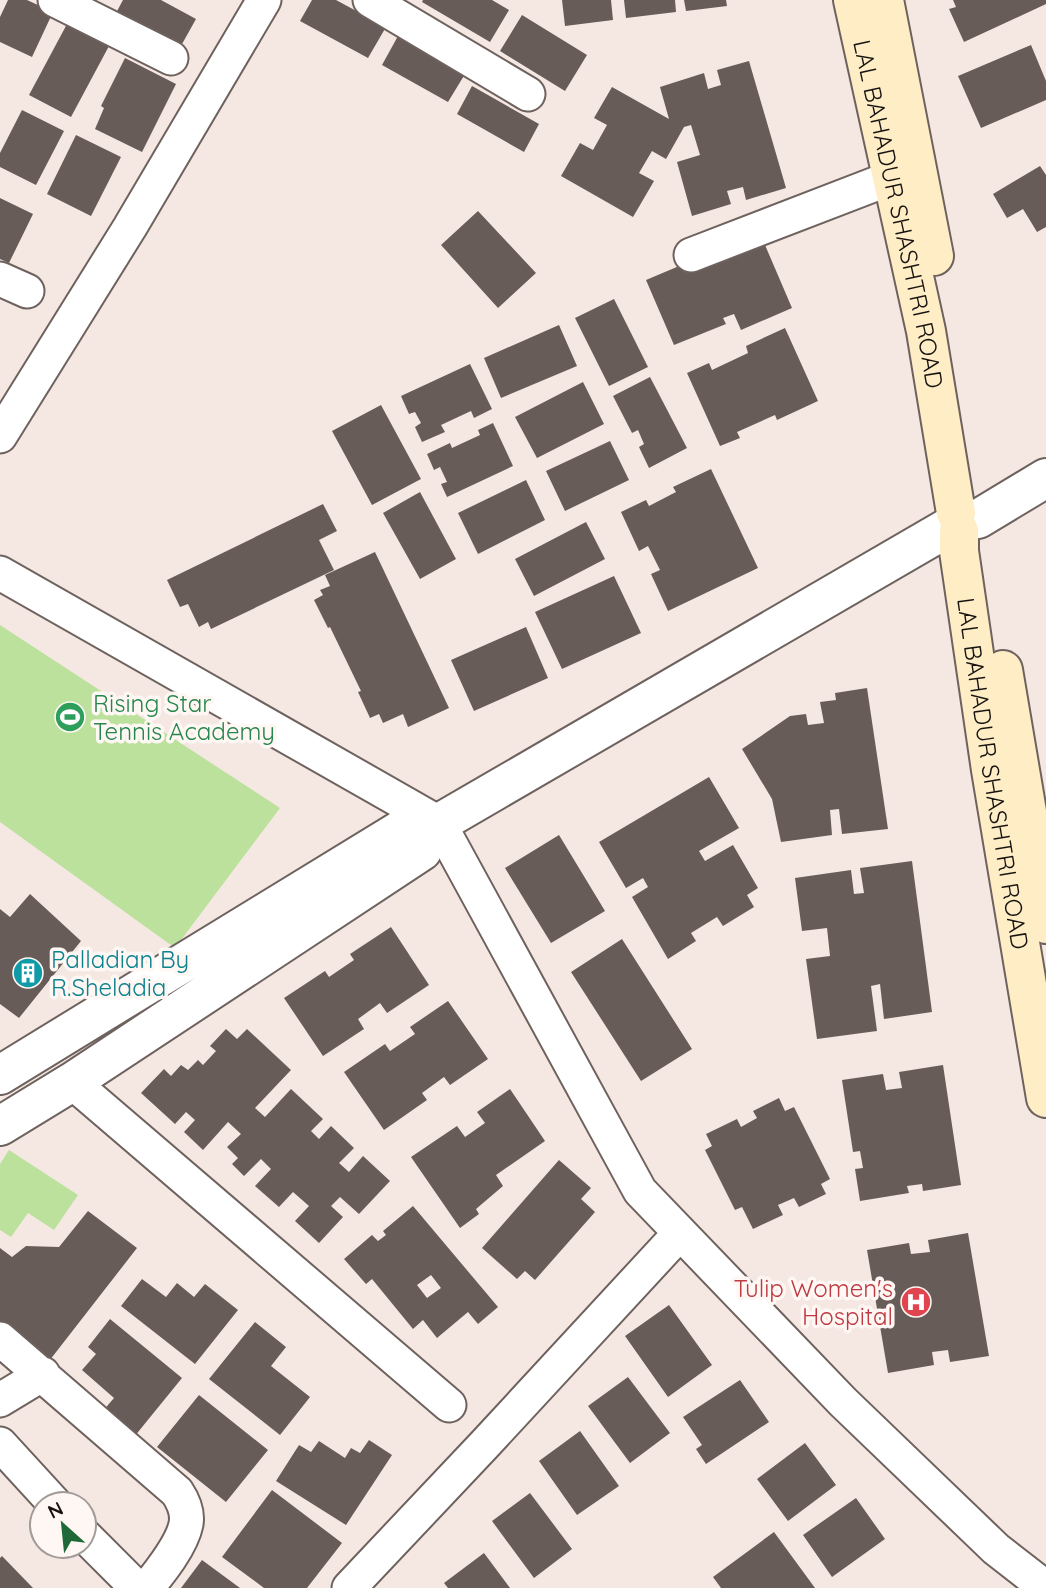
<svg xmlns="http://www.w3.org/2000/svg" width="1046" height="1588" viewBox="0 0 1046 1588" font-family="Quicksand,sans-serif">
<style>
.green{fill:#bce19d}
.building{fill:#685c58;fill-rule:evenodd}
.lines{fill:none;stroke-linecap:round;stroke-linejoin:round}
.minor-casing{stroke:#6e625e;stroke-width:37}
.tertiary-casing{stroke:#6e625e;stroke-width:42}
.secondary-casing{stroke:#6e625e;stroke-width:42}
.minor{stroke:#fff;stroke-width:33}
.tertiary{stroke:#fff;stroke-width:38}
.secondary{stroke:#feedc5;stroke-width:38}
.labels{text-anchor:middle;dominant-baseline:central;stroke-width:7;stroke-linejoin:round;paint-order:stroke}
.street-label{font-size:24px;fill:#171311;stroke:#fff7f3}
.leisure-label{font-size:24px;fill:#27864d;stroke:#fff7f3;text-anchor:start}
.culture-label{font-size:24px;fill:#0d838f;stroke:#fff7f3;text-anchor:start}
.health-label{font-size:24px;fill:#be3a42;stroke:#fff7f3;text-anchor:end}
</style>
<rect width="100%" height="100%" fill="#f5e8e3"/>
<path class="green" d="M0,625l280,183 -105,140 -175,-126z
M9,1150l69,45 -24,35 -26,-17 -17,24 -11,-7v-66z"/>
<path class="building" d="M8,0h19l26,12 -21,45 -32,-15v-25z
M123,0h38l35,19 -19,34 -61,-40z
M312,0h24l50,27 -18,31 -68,-37z
M423,0h69l17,10 -19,32 -68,-40z
M562,0h49l2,20 -48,6z
M624,0h51l1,12 -50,6z
M684,0h42l1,6 -41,5z
M953,0h93v4l-82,38 -15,-33 7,-2z
M522,15l65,40 -22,36 -65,-40z
M67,24l42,22 -38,71 -42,-22z
M398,36l67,38 -17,28 -66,-37z
M1031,45l15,36v19l-65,28 -23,-52z
M125,58l51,26 -34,68 -47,-23 9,-21 -3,-2z
M749,61l37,127 -40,12 -3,-13 -16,4 4,13 -39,12 -15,-54 23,-7 -9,-30 -7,2 -18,32 -14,-8 -13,22 15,8 -21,36 -72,-41 19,-33 13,7 14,-25 -13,-7 18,-31 57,32 -9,-32 44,-14 4,16 13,-4 -4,-15z
M472,86l67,38 -15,28 -67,-38z
M22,110l42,21 -28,54 -36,-18v-14z
M76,135l45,22 -30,59 -44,-22z
M1040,166l6,9v52l-9,5 -14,-23 -16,9 -14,-24z
M0,198l33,16 -24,49 -9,-4z
M478,211l58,62 -38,35 -57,-63z
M762,238l30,70 -51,22 -7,-16 -11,4 3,6 -52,21 -28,-65 45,-19 20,-1 2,5 27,-12z
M614,299l34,68 -39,19 -34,-68z
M559,325l18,41 -76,32 -17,-40z
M785,328l33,73 -41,19 -2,-5 -38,17 3,6 -20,8 -33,-73 22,-10 3,7 36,-17 -2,-7z
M470,364l22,45 -18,9 -3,-7 -30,14 4,7 -23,10 -7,-15 6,-4 -6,-11 -6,2 -8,-18z
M650,377l37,71 -38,20 -10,-21 5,-3 -6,-14 -6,3 -19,-37z
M583,382l21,42 -67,34 -22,-41z
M381,405l40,74 -49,26 -40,-74z
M493,423l20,43 -66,31 -6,-13 6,-2 -7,-15 -6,3 -7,-16 23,-11 2,5 28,-13 -2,-5z
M610,441l19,39 -64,31 -19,-40z
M711,469l47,99 -90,43 -17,-37 9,-4 -12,-24 -9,5 -18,-39 25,-12 3,6 27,-14 -3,-5z
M526,480l19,40 -67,34 -20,-41z
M420,492l36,67 -36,20 -37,-66z
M323,504l14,27 -18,9 15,30 -123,59 -3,-7 -9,5 -11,-23 -8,3 -13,-27z
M586,522l19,37 -71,37 -19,-37z
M375,552l74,156 -41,19 -5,-13 -20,9 -4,-9 -9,4 -12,-26 3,-1 -31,-64 -2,1 -14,-28 9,-5 -3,-5 10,-4 -5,-11z
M614,576l27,57 -79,36 -27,-57z
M526,627l22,51 -74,33 -23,-51z
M867,688l21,141 -46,5 -3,-25 -9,1 2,25 -51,7 -9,-43 -30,-50 48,-33 16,-2 2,11 16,-2 -4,-21 16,-2 -1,-7z
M709,777l30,51 -40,23 6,10 28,-16 25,43 -11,7 7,12 -31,19 -6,-9 -26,16 5,8 -28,18 -36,-62 16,-10 -5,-9 -17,10 -27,-46z
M559,835l46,76 -54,32 -46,-75z
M912,861l20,151 -48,7 -4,-35 -9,2 6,45 -60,8 -11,-80 24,-3 -3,-28 -25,3 -7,-53 56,-8 3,24 10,-1 -4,-25z
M30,894l51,47 -62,77 -19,-14v-95l10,8z
M391,927l38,58 -42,28 -7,-10 -22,16 6,10 -41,27 -39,-58 41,-27 4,6 25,-17 -4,-6z
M622,939l70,110 -51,32 -70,-109z
M448,1001l40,58 -38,26 -6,-8 -22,16 5,7 -43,30 -40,-58 41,-28 5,7 25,-17 -5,-7z
M226,1029l11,10 10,-10 44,41 -36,38 10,9 26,-28 32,30 -12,12 8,8 12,-13 23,22 -15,15 10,9 14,-16 27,25 -31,33 -19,-17 -9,9 12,11 -24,26 -24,-22 14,-15 -16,-14 -14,15 -24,-21 16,-17 -10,-10 -17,17 -12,-12 6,-6 -11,-11 14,-13 -13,-12 -25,28 -19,-18 11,-12 -9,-8 -11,12 -34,-31 23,-24 7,7 10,-11 7,5 10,-10 5,5 13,-14 -6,-5z
M943,1065l18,120 -38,6 -1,-7 -15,2 2,7 -49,8 -5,-32 8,-1 -3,-17 -7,1 -11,-72 41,-6 3,16 16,-2 -3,-16z
M510,1089l35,52 -49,34 7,11 -27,23 3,5 -19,14 -49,-71 46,-31 8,11 20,-14 -8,-11z
M779,1098l6,13 9,-4 36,72 -9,5 5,10 -27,13 -5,-9 -16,7 5,10 -30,14 -11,-22 -7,3 -30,-60 7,-4 -6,-12 31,-15 4,8 16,-9 -4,-7z
M559,1160l32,28 -10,11 14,13 -60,68 -10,-9 -8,8 -35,-31z
M413,1206l85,101 -20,17 -10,-12 -31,26 -14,-18 -10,9 -41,-50 -6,5 -22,-25 28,-24 6,6 8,-6 -3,-4zM431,1275l10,13 -14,10 -10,-13z
M88,1211l49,37 -91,117 -46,-35v-82l12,9 14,-11 33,1z
M968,1233l21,123 -39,6 -2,-12 -16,2 2,13 -46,8 -21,-123 42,-7 2,11 19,-2 -2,-12z
M142,1279l24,18 11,-14 17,14 11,-13 33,26 -43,54 -74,-58z
M669,1305l43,60 -44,32 -43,-61z
M110,1319l72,59 -48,59 -32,-25 12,-14 -32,-28 14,-16 -8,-7z
M255,1322l31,25 -15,19 39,31 -30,38 -71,-56z
M628,1377l42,56 -40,30 -42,-57z
M740,1380l29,42 -63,42 -10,-15 6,-4 -19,-28z
M199,1395l69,55 -42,52 -69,-55z
M580,1431l39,55 -42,29 -38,-54z
M369,1440l23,15 -46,70 -70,-44 23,-36 12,7 8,-11 26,17 6,-10 9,5z
M805,1443l31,42 -48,36 -31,-42z
M272,1490l70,53 -35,45h-43l-42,-31z
M530,1493l42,56 -38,29 -42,-57z
M856,1498l29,41 -53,38 -29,-42z
M774,1532l41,56h-94l-8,-11z
M484,1553l26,35h-62l-4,-5z
M2,1556l31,32h-33v-30z
M202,1560l38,28h-59z"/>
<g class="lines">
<g class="minor-casing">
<path id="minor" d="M55,0l116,58
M370,0l158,94
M691,255l200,-77
M0,279l27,12
M0,436l130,-209 134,-227
M0,573l439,250 201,368 203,211 153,147 50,39
M72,1082l377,323
M0,1339l177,153c6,9 11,21 9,32 -4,21 -26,48 -39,64
M0,1400l43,-26
M0,1444l55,60
M84,1535l53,53
M349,1588l136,-144 195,-211"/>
</g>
<g class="tertiary-casing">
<path id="tertiary" d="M978,519l68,-41
M0,1075l407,-249 22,3 525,-305
M0,1126l72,-44 350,-231 7,-22"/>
</g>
<g class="secondary-casing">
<g id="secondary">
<path id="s1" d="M853,0l73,331 30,182"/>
<path d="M884,0l50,256"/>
<path id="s2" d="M959,531v20l32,219 55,328"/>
<path d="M1003,670l43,254"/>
</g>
</g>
<use href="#minor" class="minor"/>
<use href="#tertiary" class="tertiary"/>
<use href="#secondary" class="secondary"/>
</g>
<defs>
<g id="stadium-disc" transform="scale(1.575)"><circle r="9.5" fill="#2e9e5b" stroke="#fff7f3"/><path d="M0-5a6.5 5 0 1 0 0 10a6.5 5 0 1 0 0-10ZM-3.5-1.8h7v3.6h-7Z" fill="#fff"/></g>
<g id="building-disc" transform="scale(1.575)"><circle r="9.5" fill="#0f9aa8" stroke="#fff7f3"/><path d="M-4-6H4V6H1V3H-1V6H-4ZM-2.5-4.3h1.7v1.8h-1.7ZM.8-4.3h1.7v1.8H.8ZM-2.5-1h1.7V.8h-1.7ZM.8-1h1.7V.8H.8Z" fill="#fff"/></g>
<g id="hospital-disc" transform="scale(1.575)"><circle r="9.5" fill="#e0444e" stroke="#fff7f3"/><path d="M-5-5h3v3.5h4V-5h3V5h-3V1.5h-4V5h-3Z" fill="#fff"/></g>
</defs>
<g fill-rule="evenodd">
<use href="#stadium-disc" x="70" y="717"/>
<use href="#building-disc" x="28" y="973"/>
<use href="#hospital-disc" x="916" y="1302"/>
</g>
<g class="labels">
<g class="street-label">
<text stroke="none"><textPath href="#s1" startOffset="219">LAL BAHADUR SHASHTRI ROAD</textPath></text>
<text stroke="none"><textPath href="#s2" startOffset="245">LAL BAHADUR SHASHTRI ROAD</textPath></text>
</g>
<g class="leisure-label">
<text x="93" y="703">Rising Star<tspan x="93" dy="28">Tennis Academy</tspan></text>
</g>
<g class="culture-label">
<text x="51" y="959">Palladian By<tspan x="51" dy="28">R.Sheladia</tspan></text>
</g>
<g class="health-label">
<text x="893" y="1288">Tulip Women's<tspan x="893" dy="28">Hospital</tspan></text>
</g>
</g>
<g transform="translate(63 1525) rotate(333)"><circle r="33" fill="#fff7f3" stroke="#a29c99" stroke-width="2"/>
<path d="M0-5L12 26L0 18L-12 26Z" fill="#1e6937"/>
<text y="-10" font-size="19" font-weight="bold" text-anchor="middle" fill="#171311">N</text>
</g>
</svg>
